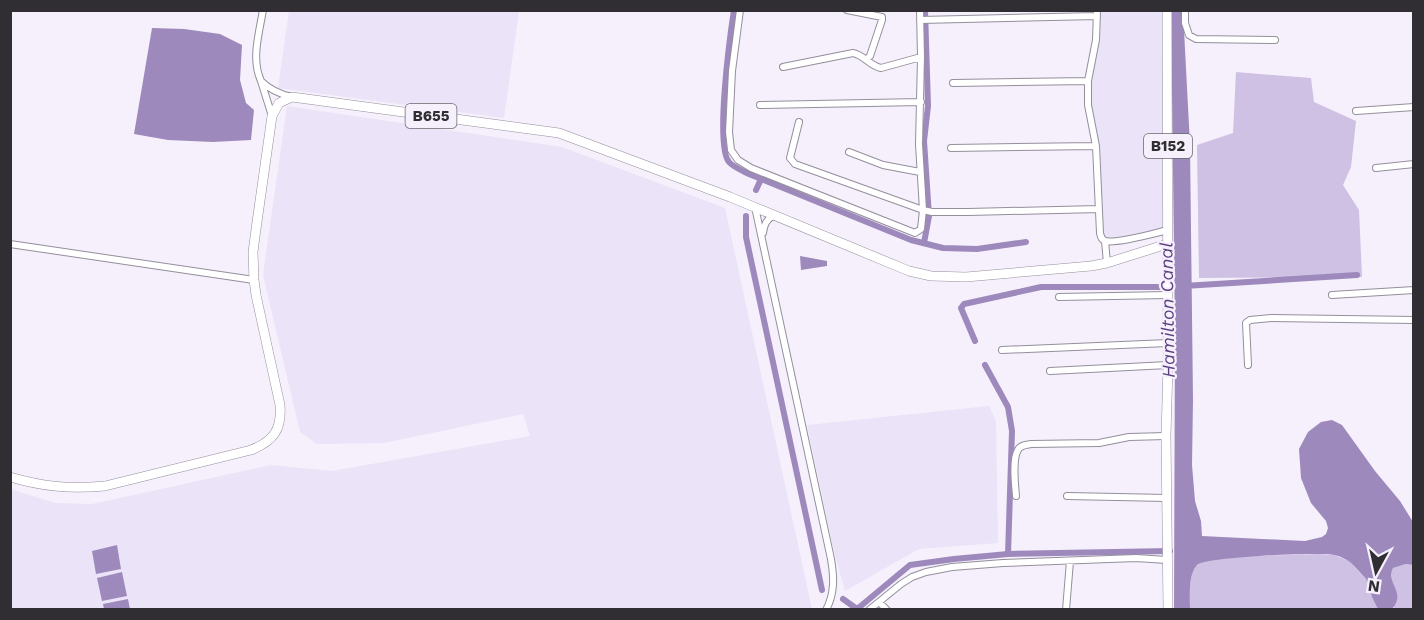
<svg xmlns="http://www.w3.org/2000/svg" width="1424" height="620" viewBox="0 0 1424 620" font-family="'Work Sans',sans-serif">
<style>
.built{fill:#ebe3f7}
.green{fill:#cfc1e4}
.water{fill:#9e89bc}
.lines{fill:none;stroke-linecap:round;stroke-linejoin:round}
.canal{stroke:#9e89bc;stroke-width:6}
.minor-casing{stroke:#948f9b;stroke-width:8}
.primary-casing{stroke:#948f9b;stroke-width:10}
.minor{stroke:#fff;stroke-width:6}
.primary{stroke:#fff;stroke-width:9}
.labels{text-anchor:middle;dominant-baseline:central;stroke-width:4.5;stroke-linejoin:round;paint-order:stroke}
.shield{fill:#f5f0fc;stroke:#6b686f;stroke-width:1.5}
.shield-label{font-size:15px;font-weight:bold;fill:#302e32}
.water-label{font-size:18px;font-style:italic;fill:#5d3f80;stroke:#f5f0fc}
</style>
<rect width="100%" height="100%" fill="#f5f0fc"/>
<path class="built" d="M289,11h230l-15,107 -226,-30z
M1098,11h68l1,218 -56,11 -9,-3 -14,-144z
M287,106l275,41 163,61 87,401h-801l-1,-120 46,14 36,1 179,-39 61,6 198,-35 -7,-22 -139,29 -67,1 -17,-12 -37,-157z
M989,406l7,15 2,122 -79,6 -74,42 -10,-35 -28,-131z"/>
<path class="green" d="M1236,72l75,6 3,24 42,19 -5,46 -8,18 16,25 3,67 -163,1 -2,-133 36,-12z
M1319,554l15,1 15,6 18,19 5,16 7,13 -189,1v-23l2,-15 4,-6 4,-4 15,-3 41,-3z
M1406,564l7,1v44h-21l2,-1 -3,-37 2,-3z"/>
<path class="water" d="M1171,11h12l7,134 3,255 -1,65 3,36 6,20 1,15 103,5 17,-4 4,-3 2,-6 -2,-7 -15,-18 -10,-25 -2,-29 9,-17 13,-10 11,-2 10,5 33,46 25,30 13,21v43l-7,-1 -13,4c-8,15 14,24 -1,41h-14c-2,-4 -4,-8 -6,-12 -2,-6 -3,-13 -6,-18 -4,-5 -11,-12 -16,-17 -4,-3 -11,-6 -16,-7 -15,-3 -129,2 -137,10 -9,9 -7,33 -7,44h-16l1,-277z
M152,28l32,1 36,5 22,11 -2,35 6,23 8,7 -3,30 -38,2 -45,-2 -34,-6z
M800,256l27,5v5l-26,4z
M117,545l4,24 -25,5 -4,-23z
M122,572l5,24 -25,5 -5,-23z
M128,599l2,10h-26l-1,-5z"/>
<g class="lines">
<path class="canal" d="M734,10c-4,26 -19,136 -5,152 4,5 14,9 20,12l162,66 32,8 34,1 49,-7
M756,190l5,-11
M746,216v21l76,353
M924,243l5,-27 -5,-75 4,-35 -3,-96
M1184,286l173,-11
M975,341l-14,-33 3,-4 77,-17h130
M985,365l23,42 4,24 -4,123
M843,599l14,10
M856,610l54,-45 44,-6 54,-5 162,-3"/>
<g class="minor-casing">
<path id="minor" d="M740,10l-8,61 -3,61 2,18 7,10 13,8 164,65 6,-4 2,-19 -4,-66 2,-87 -1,-47
M847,10l35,7v3l-12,36 -4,4
M1097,10l-1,30 -8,41v24l8,41 4,87c1,4 1,6 5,8 12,3 50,-8 63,-11
M1185,10v13l4,12 7,4 79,1
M920,20l177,-4
M783,67l70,-14c11,2 17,13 28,15l40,-11
M261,81c-10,-22 -2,-47 2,-71
M953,83l135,-2
M760,105l161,-3
M1356,111l58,-4
M272,116l-11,-35c9,9 18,13 31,16
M799,122l-9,36 5,6 128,46 9,2h36l131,-3
M951,148l145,-2
M849,152l34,13 37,7
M1376,168l38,-4
M755,207l76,352c3,18 4,34 -5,51
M763,233c1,-8 3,-13 11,-18
M1105,241l2,22
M10,244l244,36
M1332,295l82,-5
M1059,297l109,-2
M1002,350l166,-7
M1248,365l-2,-42 4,-3 21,-2 143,2
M1050,371l118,-6
M1016,496c-1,-12 -4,-37 2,-46 2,-5 8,-5 13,-6l68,-1 30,-6 37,-1
M1067,496l100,2
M879,602l8,8
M869,610l32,-26 11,-7 14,-5 26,-5 51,-4 133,-5 31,2
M1066,610l4,-49"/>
</g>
<g class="primary-casing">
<path id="primary" d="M1167,10l1,355 -2,71 2,174
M10,477c34,10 60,12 95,9l146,-36c23,-9 31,-21 29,-45l-24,-110 -2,-15 -1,-28 3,-23 16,-113 7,-13 13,-6 267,36 171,64 179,74 22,5 35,1 125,-11 16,-3 60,-19"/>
</g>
<use href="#minor" class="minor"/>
<use href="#primary" class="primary"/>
</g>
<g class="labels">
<g class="shield">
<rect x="405.5" y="104" width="51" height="24" rx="4.5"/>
<rect x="1144" y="134" width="48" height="24" rx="4.5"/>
</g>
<g class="shield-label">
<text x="431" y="116">B655</text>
<text x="1168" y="146">B152</text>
</g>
<g class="water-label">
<text transform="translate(1167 310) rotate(-91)">Hamilton Canal</text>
</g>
</g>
<rect width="1424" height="620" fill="none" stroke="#302e32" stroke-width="24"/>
<g transform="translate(1376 572) rotate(188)" stroke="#f5f0fc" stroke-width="4.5" paint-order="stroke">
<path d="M0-4.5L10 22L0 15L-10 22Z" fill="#302e32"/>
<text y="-9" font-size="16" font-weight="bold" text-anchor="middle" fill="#302e32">N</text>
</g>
</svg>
